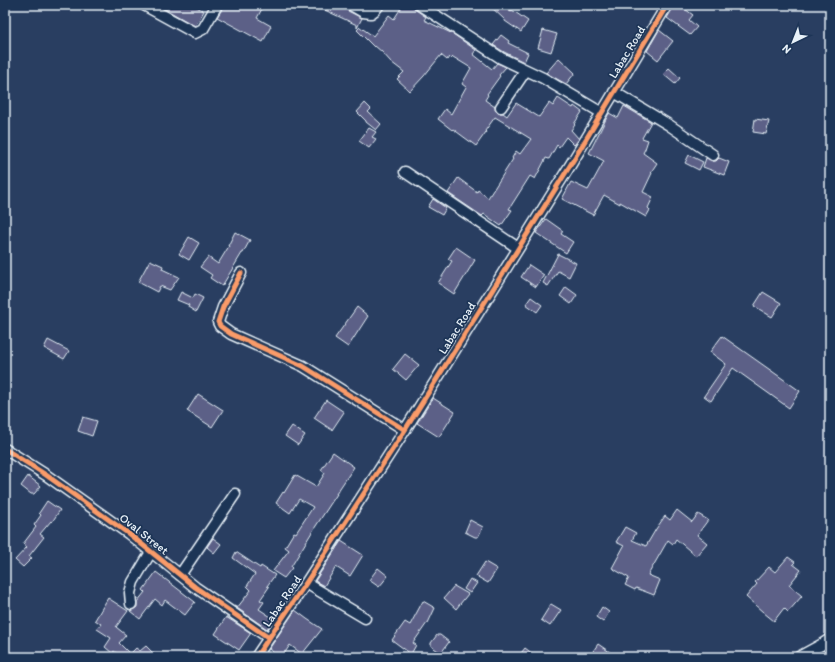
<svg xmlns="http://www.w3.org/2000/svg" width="835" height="662" viewBox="0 0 835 662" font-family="Itim,sans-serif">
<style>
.building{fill:#5b6187;stroke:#e8f1f8}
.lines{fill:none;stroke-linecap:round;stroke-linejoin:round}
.minor-casing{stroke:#e8f1f8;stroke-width:13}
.minor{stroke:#1d3557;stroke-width:10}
.cycleway-casing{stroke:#1d3557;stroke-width:8}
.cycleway{stroke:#fa9b69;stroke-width:5}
.labels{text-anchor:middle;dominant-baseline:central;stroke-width:3.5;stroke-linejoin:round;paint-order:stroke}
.street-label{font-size:12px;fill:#e8f1f8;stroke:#1d3557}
</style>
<rect width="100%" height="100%" fill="#293e61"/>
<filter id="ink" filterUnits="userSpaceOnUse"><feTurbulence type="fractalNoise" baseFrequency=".025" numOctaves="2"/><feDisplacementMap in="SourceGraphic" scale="8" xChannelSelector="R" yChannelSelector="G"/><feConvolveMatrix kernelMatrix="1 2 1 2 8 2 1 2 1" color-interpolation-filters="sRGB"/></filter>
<g filter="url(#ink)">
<path class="building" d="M158,5h35l11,6 -9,15z
M223,5h41l-7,13 14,8 -8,16 -46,-25 6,-9z
M314,5h28l3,1 3,5 14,7 -5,10v-3z
M403,5h8l5,5 10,7 -2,3 29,14 23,16 -3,4 19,15 5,-6 9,4 -7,8 1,1 -13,18 1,1 -3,5 10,7v3l3,3h5l4,3 9,-13 23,14 10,-14 4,3 5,-8 15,10 1,-2 8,6 -8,12 1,1 -4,5 8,9 -4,5 -1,1 -8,-8 -7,10 -2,-2 -8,14 -3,-1 -11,21 -5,-3 -21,33 3,1 -11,16 -17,-12 -2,2 -34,-23 10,-15 19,14 1,-2 10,8 25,-39 -1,-1 4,-7 4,3 11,-15 -36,-22 -10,14 1,1 -10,14 -23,-17 -1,1 -14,-11 7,-10 6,5 15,-27 -4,-3 9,-16 -18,-11 -2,2 -2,-2 -2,3 -6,-5 -17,21 -14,15 -13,-12 7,-7 -13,-10 -9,-10 -7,-6 -1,1 -17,-17 3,-3 13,9 16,-21 5,4z
M489,5h16l6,6 1,-1 16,11 -7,11 -16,-11v-1z
M673,5h16l-4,4 8,6 -4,5 8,7 -7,8 -23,-17 6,-10z
M543,30l14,4 -6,18 -13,-4z
M659,30l14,11 -15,19 -11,-9z
M501,35l8,6 -1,2 20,10 -4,9 -20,-10 -11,-7z
M559,58l16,15 -9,11 -20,-11z
M669,68l11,10 -5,6 -12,-10z
M365,103l6,6 -3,3 13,12 -5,6 -10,-8v-1l-9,-9z
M624,106l27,16 -9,16 6,2 -3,9 -2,4 14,10 -6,9 1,1 -9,19 10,5 -5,11 2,2 -4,7 -26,-15v2l-16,-9 -11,20 -31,-16 9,-17 17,8 16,-29 -15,-8 20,-40 9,5z
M755,119l14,2 -3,13 -13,-2z
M369,128l7,4 -4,5 4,2 -7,9 -10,-7z
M689,155l14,7 -4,8 -14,-7z
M706,158l7,3h3l3,-3 10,4 -5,13 -21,-8z
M433,199l13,9 -4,7 -14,-8z
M546,219l17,12 -2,3 12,8 -7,11 -30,-20z
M235,232l15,8 -7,13h-1l-20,33 -12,-8 2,-3 -12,-8 8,-10 10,7 11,-18h-1z
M189,237l10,6 -10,17 -10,-6z
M456,247l19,13 -21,34 -16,-11 14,-22 -4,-2z
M558,254l18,9 -7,14 -11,-6 -10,15 -5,-3z
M150,260l13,6 -1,3 17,8 -9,13 -10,-4 -3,6 -19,-10z
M529,265l15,10 -8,12 -15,-10z
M566,287l11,8 -6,9 -11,-8z
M181,292l12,6 2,-4 8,4 -7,14 -8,-5 1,-2 -12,-5z
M763,292l18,11 -9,14 -18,-11z
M531,297l11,8 -5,7 -11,-8z
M357,307l11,9 -20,31 -13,-9z
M722,336l78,55 -11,17 -56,-40 -22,33 -7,-5 22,-32 -16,-12z
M48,340l21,11 -5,8 -20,-11z
M405,354l14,11 -13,15 -13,-11z
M198,394l25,16 -11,17 -25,-16z
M433,398l22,14 -16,25 -22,-14z
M326,400l18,12 -12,18 -18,-12z
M83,417l14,4 -5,15 -14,-5z
M292,426l13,9 -7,10 -13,-9z
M333,452l21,15 -18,27h1l-25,38 -21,35 1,1 -8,10 -11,-7 16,-21 -4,-3 9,-15 2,1 17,-26 -14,-8 -9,14 -14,-10 7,-11 1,1 11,-18 21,12 9,-14 -4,-3z
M28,476l13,10 -7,8h-3l-10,-8z
M47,501l13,9 -8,12 -1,-1 -11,13 4,3 -15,19 3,2 -9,9 -8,-7 12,-13 -4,-3 13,-17 -2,-2 7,-10 -2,-2z
M677,510l15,12 6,-8 10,6 -11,15 10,8 -11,13 -20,-17 -3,5 -5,-4 -20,35 12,5 -6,15 -18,-7 -1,2 -10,-5 4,-7 -17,-10 12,-22 -8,-4 9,-15 11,6 -4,7 14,6 10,-17 9,-13 5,4z
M470,520l13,7 -5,10h-3l-10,-5z
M213,538l8,6 -7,9 -7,-6z
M341,541l22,14 -13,21 -14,-9 -12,19 -9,-5z
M236,552l24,16 1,-2 14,9 -8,11 2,1 -9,13 4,2 -5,7 15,10 -7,10 -33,-23 3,2 14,-18 -4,-4 8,-12 -22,-16z
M788,557l7,5 -2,2 8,6 -12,15 13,11 -14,16 -4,-4 -10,13 -11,-9 -17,-15 11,-13 -2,-2 14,-15 6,5z
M485,562l12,7 -9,14 -12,-7z
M378,568l10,8 -9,11 -10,-7z
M156,572l39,30 -10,13 -20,-15 -3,5 -7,-6 -15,20 -10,-8 4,-2 3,-2v-5l8,-10 -2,-2z
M470,579l7,4 -7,10 -6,-4z
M454,586l14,8 -12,15 -12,-11z
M108,598l20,13 -12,16 10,8 -7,8 11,11 6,-6 4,3 6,-5 11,11h-36l-7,-6 -2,2 -7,-6 6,-9 -14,-9 4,-5 -6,-4z
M423,601l12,7 -7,15h-1l-14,20 3,2 -5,9 -19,-14 13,-18 5,3z
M551,604l10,6 -11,16 -9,-6z
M602,607l7,5 -6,10 -7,-5z
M295,610l12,9 15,10 -20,25 -12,-9 -8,12h-12l3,-5 -4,-3z
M226,617l25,16 -12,17 -24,-16z
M437,635h3l9,7 -8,11 -10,-7v-3z
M598,644l19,13h-28z
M525,648l12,9h-19z"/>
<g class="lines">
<g class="minor-casing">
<path id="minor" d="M144,5l51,28 8,-4 14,-24
M351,5l12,7 8,1 4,-3 4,-5
M420,5l81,53 42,20 59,35
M614,92l55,33 44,30
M501,107l25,-37
M405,172l113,76
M241,273l-18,34 -5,15 2,4 11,8 72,32 102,64
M5,449l41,26 83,59 66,53 74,51
M180,575l55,-81
M306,583l59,35
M131,604l-1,-11 3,-11 18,-30
M256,657l50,-74 99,-153 166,-266 96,-159
M799,657l22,-12 9,-6"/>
</g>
<use href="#minor" class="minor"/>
<g class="cycleway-casing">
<path id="cycleway" d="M241,273l-18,34 -5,15 2,4 11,8 72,32 102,64
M5,449l41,26 83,59 66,53 74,51
M256,657l50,-74 99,-153 166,-266 96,-159"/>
</g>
<use href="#cycleway" class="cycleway"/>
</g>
</g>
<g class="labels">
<g class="street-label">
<text transform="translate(627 52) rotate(-59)">Labac Road</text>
<text transform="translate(457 328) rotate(-58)">Labac Road</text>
<text transform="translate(144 534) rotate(38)">Oval Street</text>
<text transform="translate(282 601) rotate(-56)">Labac Road</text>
</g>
</g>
<rect width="835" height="662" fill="none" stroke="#1d3557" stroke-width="20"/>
<rect x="10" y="10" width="815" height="642" fill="none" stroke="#e8f1f8" stroke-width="1.5" filter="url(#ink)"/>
<g transform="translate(793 42) rotate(223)" stroke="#1d3557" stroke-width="3" paint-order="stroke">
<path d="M0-3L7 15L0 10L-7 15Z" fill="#e8f1f8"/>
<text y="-6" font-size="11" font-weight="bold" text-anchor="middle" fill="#e8f1f8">N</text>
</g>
</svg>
